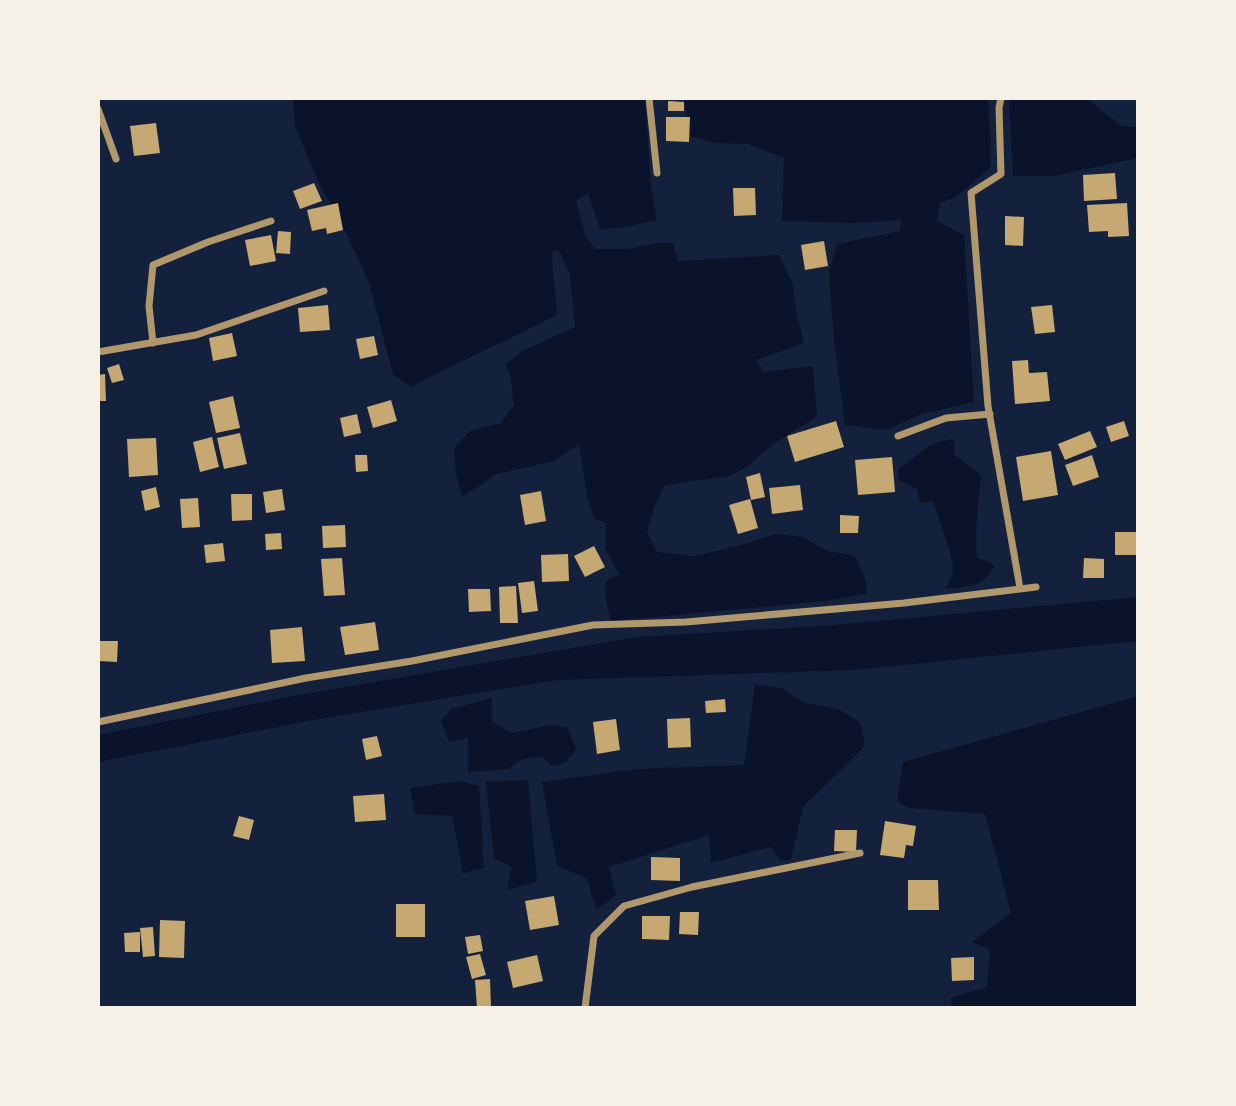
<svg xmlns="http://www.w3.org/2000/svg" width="1236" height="1106" viewBox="0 0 1236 1106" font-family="'IBM Plex Sans',sans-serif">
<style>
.water{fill:#0b132b}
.building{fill:#c6a872}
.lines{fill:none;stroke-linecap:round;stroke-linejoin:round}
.minor{stroke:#b1986c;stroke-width:7}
</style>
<rect width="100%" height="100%" fill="#14213d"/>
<path class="water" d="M293,98h352l6,89 6,33 -37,8 -20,1 -12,-36 -12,8 10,36 9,12h33l30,-6h15l5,18 101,-6 14,29 3,27 8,32 -48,17 8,12 49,-6 4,50 -46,30 -23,20 -19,10 -64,9 -10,20 -8,27 10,20 37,4 44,-10 37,-12 28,3 25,14 27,5 11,25v13l-41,7 -214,20 -6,-26 1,-14 13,-6 -14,-27 1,-25 -12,-5 -7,-22 -8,-52 -25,17 -57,13 -35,23 -6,-23 -2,-26 16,-17 31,-8 13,-18 -3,-26 -5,-15 16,-13 53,-24 -5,-52 -10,-23 -7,-2c-3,22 4,43 4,65 -48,25 -98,46 -146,72l-18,-12 -24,-93 -32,-68 -17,-28 -25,-60z
M684,98h304l3,53 -1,17 -34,29 -16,6 -3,18 27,14 10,167 -52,12 -36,16 -41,-5 -11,-84 -5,-69 8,-28 63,-13 1,-11 -48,3 -71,-2 2,-63 -36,-14 -32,-1 -25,-7z
M1009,98h77l35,28 17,1v31l-84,18h-41z
M955,439l-1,15 27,21c-2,28 -7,55 -4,83l12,4 6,4c-12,21 -29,22 -50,22 3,-4 7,-10 8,-15 3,-11 -16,-57 -20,-72l-13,2 -3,-14 -18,-9 -1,-11c24,-15 27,-27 57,-30z
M1138,597v44l-284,29 -296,10 -234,38 -226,44v-27l200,-40 339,-58 197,-12z
M755,684l26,4 22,14 35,7 22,13 5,24 -62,61 -12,53h-11l-9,-13 -60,16 -2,-28 -100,32 7,28 -20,15 -9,-32 -30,-12 -15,-84 95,-13 107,-4z
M1138,696v312h-186l-1,-10 36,-11 3,-37 -18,-8 39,-29 -26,-99 -76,-6 -12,-7 6,-39z
M492,698v24l21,11 38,-8 17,3 8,22 -11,13 -13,3 -10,-9c-12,1 -26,1 -32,12l-42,3v-34l-19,4 -8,-21 10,-12z
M528,780l9,102 -30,8 5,-23 -18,-9 -8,-76z
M460,781l19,5 5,82 -21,5 -11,-57 -37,-2 -5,-26z"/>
<path class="building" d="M668,101l16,1v9h-16z
M666,117h24l-1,25 -23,-1z
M156,123l4,30 -26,3 -4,-30z
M1115,173l2,26 -33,2 -1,-26z
M314,183l8,18 -22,8 -7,-18z
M733,188h22l1,27 -22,1z
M338,203l5,27 -16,4 -1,-6 -14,3 -5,-21z
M1127,203l2,33 -21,1v-6l-19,1 -2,-27z
M1005,216l19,1 -1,29 -18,-1z
M278,231l13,1 -1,22 -14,-1z
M271,235l5,26 -26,5 -5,-26z
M824,241l4,25 -23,4 -4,-25z
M328,305l2,25 -30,2 -2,-24z
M1052,305l3,27 -20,2 -4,-27z
M232,333l5,23 -24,5 -4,-23z
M374,336l4,19 -18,4 -4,-20z
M1028,360l1,13 18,-1 3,29 -35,3 -3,-43z
M119,364l5,16 -12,3 -5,-15z
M105,374l1,27h-8v-26z
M233,396l7,32 -24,5 -7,-31z
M391,400l6,21 -24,7 -6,-21z
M357,414l4,19 -17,4 -4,-19z
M836,421l8,26 -49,15 -8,-26z
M1124,421l5,15 -18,6 -5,-15z
M1090,431l7,16 -32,13 -7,-16z
M240,433l7,31 -23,5 -7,-31z
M212,437l7,30 -19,5 -7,-30z
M156,438l2,37 -29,2 -2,-38z
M1051,451l7,44 -35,6 -7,-44z
M355,455h12l1,16 -12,1z
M1092,455l7,22 -26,9 -8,-21z
M892,457l3,35 -37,3 -3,-35z
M760,473l5,24 -14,3 -5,-23z
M800,485l3,25 -31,4 -3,-26z
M156,487l4,20 -15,4 -4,-20z
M282,489l3,21 -19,3 -3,-21z
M541,491l5,30 -21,4 -5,-30z
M231,494h21v26l-20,1z
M198,498l2,29 -18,1 -2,-29z
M750,499l8,29 -20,6 -9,-29z
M840,515l19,1 -1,17h-18z
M345,525l1,22 -23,1 -1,-22z
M1115,532h23v23h-23z
M281,533l1,16 -16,1 -1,-16z
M223,543l2,18 -19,2 -2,-18z
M594,546l11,21 -20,10 -11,-21z
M568,554l1,27 -27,1 -1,-27z
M342,558l3,37 -21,1 -3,-37z
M1084,558l20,1v19h-21z
M534,581l4,30 -16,2 -4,-30z
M516,586l2,37h-18l-1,-36z
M468,589h22l1,22 -22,1z
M375,622l4,28 -34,5 -5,-28z
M302,627l3,34 -33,2 -2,-33z
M98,641h20l-1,21 -19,-1z
M725,699l1,13 -20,1 -1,-12z
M690,718l1,29 -23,1 -1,-29z
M616,719l4,31 -23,4 -4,-32z
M377,736l5,20 -16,4 -4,-21z
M384,794l2,26 -31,2 -2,-26z
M239,816l15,4 -5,20 -16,-4z
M885,821l31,5 -3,20 -7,-1 -2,13 -24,-3z
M835,830h22l-1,22 -22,-1z
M651,857l29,1v23l-29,-1z
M908,880h30l1,30h-31z
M554,896l5,29 -29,5 -5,-29z
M396,904h29v33h-29z
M680,912h19l-1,23 -19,-1z
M642,916h28l-1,24 -27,-1z
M160,920l25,1 -1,37 -25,-1z
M153,927l2,29 -12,1 -3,-29z
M140,932v20h-15l-1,-19z
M480,935l3,16 -15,3 -3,-17z
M480,954l6,21 -14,4 -6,-22z
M537,955l6,26 -30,7 -6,-26z
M974,957v23l-22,1 -1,-23z
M490,979l1,29h-14l-2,-28z"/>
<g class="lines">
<path class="minor" d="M649,98l8,75
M1001,98l-2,10 2,66 -30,19 17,213 32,182
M98,109l18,50
M153,343l-4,-37 4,-41 55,-23 63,-21
M98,352l98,-17 128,-44
M898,436l48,-18 44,-4
M98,722l208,-44 106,-17 181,-36 93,-3 218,-19 132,-16
M585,1008l9,-72 30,-30 68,-19 168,-34"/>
</g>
<rect width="1236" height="1106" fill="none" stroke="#f6f1e7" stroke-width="200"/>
</svg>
